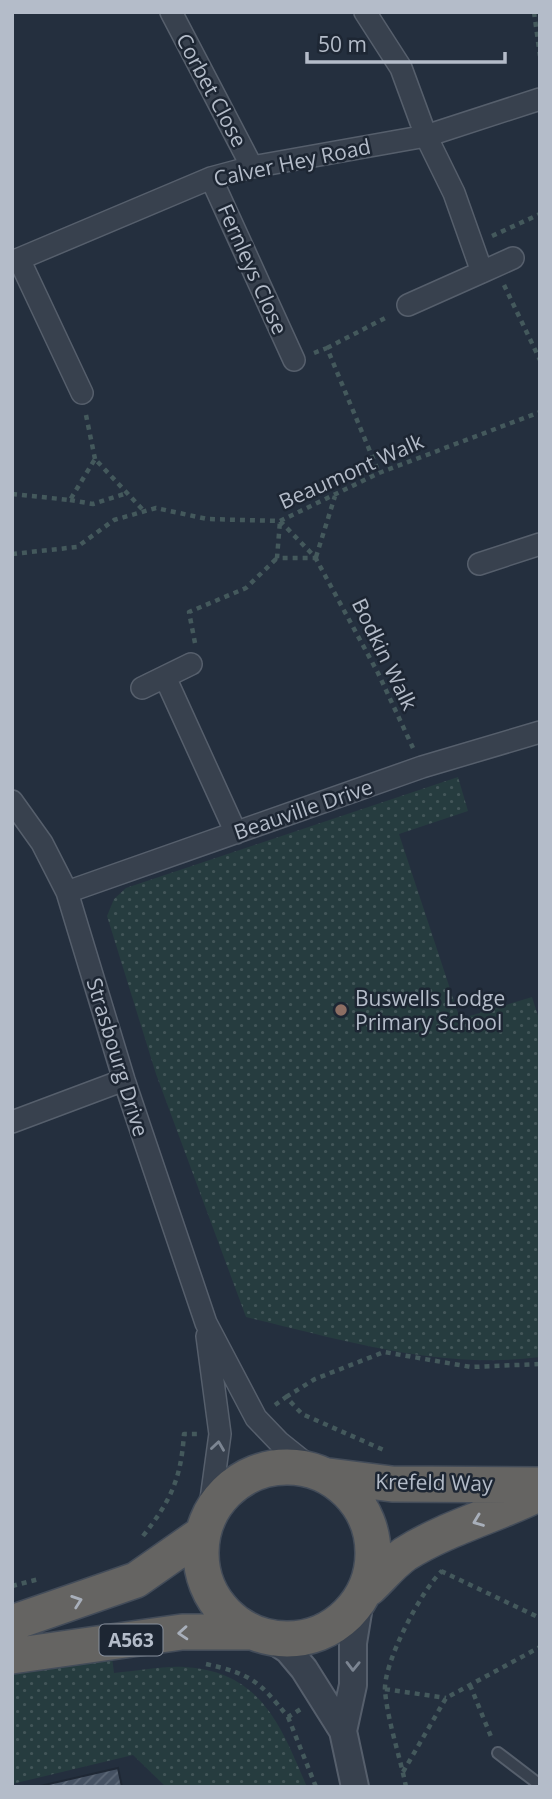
<svg xmlns="http://www.w3.org/2000/svg" width="552" height="1799" viewBox="0 0 552 1799" font-family="'Open Sans',sans-serif">
<style>
.grass{fill:url(#grass-dots)}
.building{fill:url(#building-hatch);stroke:#1f2835;stroke-width:2}
.lines{fill:none;stroke-linecap:round;stroke-linejoin:round}
.service-casing{stroke:#565f6c;stroke-width:14}
.minor-casing{stroke:#565f6c;stroke-width:24}
.tertiary-casing{stroke:#565f6c;stroke-width:30}
.trunk-casing{stroke:#434c59;stroke-width:38}
.path{stroke:#44595c;stroke-width:4.5;stroke-dasharray:5 5;stroke-linecap:butt}
.service{stroke:#38414e;stroke-width:10}
.minor{stroke:#38414e;stroke-width:21}
.tertiary{stroke:#38414e;stroke-width:26}
.trunk{stroke:#656462;stroke-width:35}
.oneway{stroke:#7c8592}
.oneway2{stroke:#a8afba}
.education-dot{fill:#8d6e63;stroke:#1d2633;stroke-width:2.5}
.labels{text-anchor:middle;dominant-baseline:central;stroke-width:5;stroke-linejoin:round;paint-order:stroke}
.shield{fill:#1d2633;stroke:#878f9c;stroke-width:2}
.shield-label{font-size:19px;font-weight:bold;fill:#b4bcc9}
.street-label{font-size:21px;fill:#b4bcc9;stroke:#1d2633}
.poi-label{font-size:21px;fill:#b4bcc9;stroke:#1d2633;text-anchor:start}
</style>
<defs>
<pattern id="grass-dots" width="8" height="8" patternUnits="userSpaceOnUse" patternTransform="scale(1.75)"><rect width="8" height="8" fill="#263c3f"/><path d="M2 2h.1M6 6h.1" fill="none" stroke="#435659" stroke-width="1.8" stroke-linecap="round"/></pattern>
<pattern id="building-hatch" width="6" height="6" patternUnits="userSpaceOnUse" patternTransform="scale(1.75)"><rect width="6" height="6" fill="#455162"/><path d="M-1 1l2-2M0 6l6-6M5 7l2-2" fill="none" stroke="#5d6877"/></pattern>
</defs>
<rect width="100%" height="100%" fill="#242f3e"/>
<path class="grass" d="M458,777l10,34 -69,23 61,185 72,-22 8,25v335c-100,13 -197,-17 -294,-40l-90,-243 -49,-158 7,-17 12,-11z
M112,1657l2,16c23,-2 48,-7 70,-6 77,4 97,59 123,120h-141l-33,-32 -121,29v-114z"/>
<path class="building" d="M118,1768l4,19h-86z"/>
<g class="lines">
<g class="service-casing">
<path id="service" d="M498,1753l42,32"/>
</g>
<g class="minor-casing">
<path id="minor" d="M171,12l81,155
M365,12l36,56 25,68 28,57 28,79 31,-14
M211,178l83,182
M19,259l63,134
M12,262l199,-84 41,-11 174,-31 114,-37
M408,305l74,-33
M479,564l61,-20
M165,677l71,156
M142,688l49,-24
M12,801l30,42 25,49 57,188 82,243 50,95 23,24 35,28
M67,892l355,-125 118,-35
M12,1122l112,-42
M207,1336l13,98 -11,80"/>
</g>
<g class="tertiary-casing">
<path id="tertiary" d="M267,1636l21,14 16,19 39,62 12,56
M343,1731l10,-46v-42l7,-43"/>
</g>
<g class="trunk-casing">
<path id="trunk" d="M201 1553a86 86 0 1 1 172 0a86 86 0 1 1-172 0Z
M329,1476l63,8 148,1
M369,1588c12,-11 23,-25 36,-34 41,-26 91,-39 135,-61
M12,1623l124,-43 66,-46
M12,1656l170,-24h69"/>
</g>
<path class="path" d="M534,12l6,44
M492,236l48,-22
M504,285l36,75
M327,348l62,-32
M314,353l13,-5 52,125
M86,415l9,44
M12,494l58,6 25,-41 49,52
M70,500l23,4 34,-11
M280,521l35,36 1,1h-39z
M12,554l65,-7 37,-27 42,-12 51,11 73,2 99,-48 161,-61
M315,557l63,116 35,75
M316,557l19,-61
M195,643l-6,-31 57,-24 31,-30
M286,1397l29,-18 69,-27 87,15 69,-3
M275,1405l11,-8 16,17 84,37
M143,1536c28,-36 38,-57 41,-102h15
M441,1571l99,47
M12,1586l27,-7
M206,1664c45,10 53,17 82,53l13,-8
M470,1685l22,54
M385,1689l61,9
M288,1717l28,70
M403,1772l43,-74 94,-51
M406,1787c-6,-31 -18,-64 -21,-96 -2,-28 37,-102 57,-120"/>
<use href="#service" class="service"/>
<use href="#minor" class="minor"/>
<use href="#tertiary" class="tertiary"/>
<use href="#trunk" class="trunk"/>
</g>
<defs><path id="oneway-chevron" d="M-2-3.5L2.5 0L-2 3.5" fill="none" stroke-width="1.6" stroke-linecap="round" stroke-linejoin="round" transform="scale(1.75)"/></defs>
<g class="oneway">
<use href="#oneway-chevron" transform="translate(218 1446) rotate(-82)"/>
<use href="#oneway-chevron" transform="translate(353 1666) rotate(91)"/>
</g>
<g class="oneway2">
<use href="#oneway-chevron" transform="translate(478 1521) rotate(159)"/>
<use href="#oneway-chevron" transform="translate(77 1601) rotate(-19)"/>
<use href="#oneway-chevron" transform="translate(183 1633) rotate(176)"/>
</g>
<circle class="education-dot" cx="341" cy="1010" r="7"/>
<g class="labels">
<rect class="shield" x="99.5" y="1624.5" width="63" height="31" rx="5"/>
<g class="shield-label">
<text x="131" y="1640">A563</text>
</g>
<g class="street-label">
<text transform="translate(212 90) rotate(62)">Corbet Close</text>
<text transform="translate(292 162) rotate(-12)">Calver Hey Road</text>
<text transform="translate(253 269) rotate(66)">Fernleys Close</text>
<text transform="translate(351 471) rotate(-24)">Beaumont Walk</text>
<text transform="translate(385 654) rotate(64)">Bodkin Walk</text>
<text transform="translate(303 809) rotate(-19)">Beauville Drive</text>
<text transform="translate(118 1057) rotate(73)">Strasbourg Drive</text>
<text transform="translate(434 1482) rotate(1)">Krefeld Way</text>
</g>
<g class="poi-label">
<text x="355" y="998">Buswells Lodge<tspan x="355" dy="24">Primary School</tspan></text>
</g>
</g>
<rect width="552" height="1799" fill="none" stroke="#b4bcc9" stroke-width="28"/>
<path d="M307 52v10h198v-10" fill="none" stroke="#b4bcc9" stroke-width="3.5"/>
<text x="318" y="52" font-size="21" fill="#b4bcc9" stroke="#1d2633" stroke-width="5" paint-order="stroke">50 m</text>
</svg>
